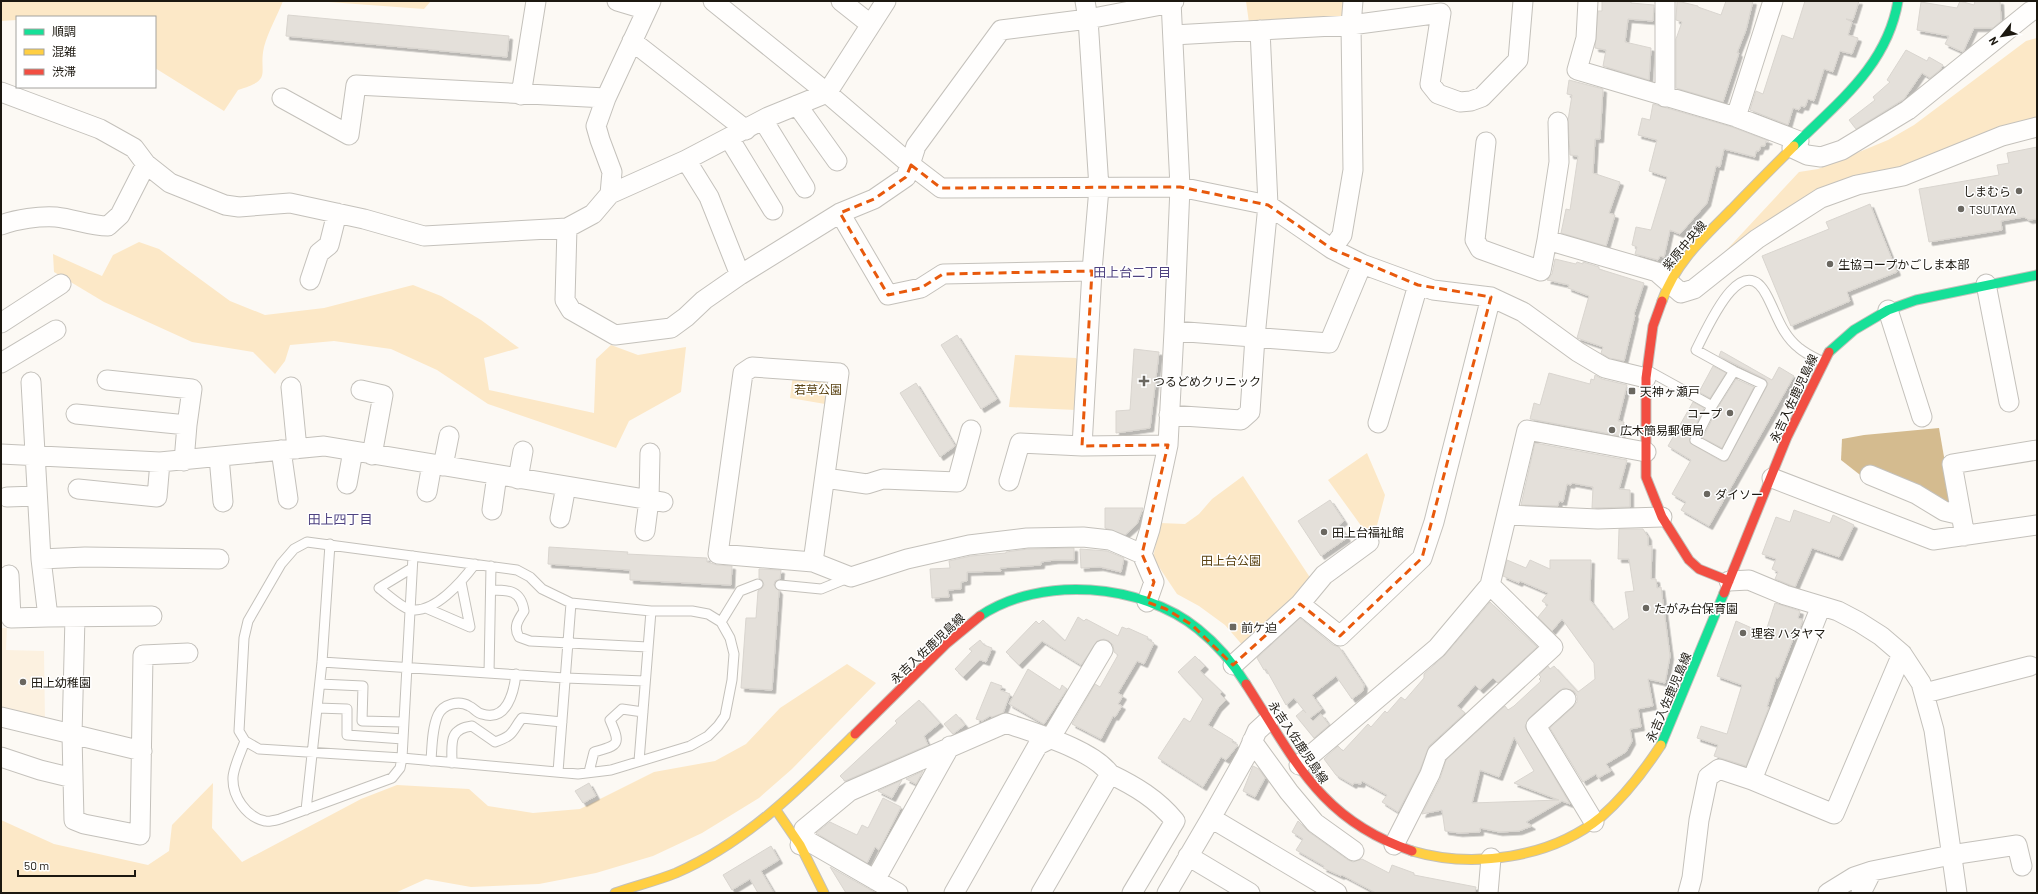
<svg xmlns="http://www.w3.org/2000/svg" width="2038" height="894" viewBox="0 0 2038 894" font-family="Barlow,'Noto Sans JP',sans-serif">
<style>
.built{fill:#fcf1e0}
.green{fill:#fce8c7}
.water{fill:#d4bb8f}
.building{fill:#e4e0da;stroke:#d9d5cf;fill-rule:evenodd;filter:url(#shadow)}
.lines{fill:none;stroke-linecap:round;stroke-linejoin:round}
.lane-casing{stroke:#c4c1bb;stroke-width:11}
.street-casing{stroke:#c4c1bb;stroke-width:21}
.fast-casing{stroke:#c4c1bb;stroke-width:11}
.slow-casing{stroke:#c4c1bb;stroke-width:11}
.jam-casing{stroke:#c4c1bb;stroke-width:11}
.lane{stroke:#fffefd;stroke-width:9}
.street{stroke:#fffefd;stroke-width:19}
.fast{stroke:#16e098;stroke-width:9}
.slow{stroke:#ffcf43;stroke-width:9}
.jam{stroke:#f24e42;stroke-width:9}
.marked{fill:none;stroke:#e8590c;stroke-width:3;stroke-dasharray:8 5;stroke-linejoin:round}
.poi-dot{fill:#6a6760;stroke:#fff;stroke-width:1.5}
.labels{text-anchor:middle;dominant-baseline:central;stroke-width:3;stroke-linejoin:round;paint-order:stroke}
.poi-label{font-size:12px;fill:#1c1810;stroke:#fff;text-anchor:start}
.street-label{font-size:12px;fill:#1c1810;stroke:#fff}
.park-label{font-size:12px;fill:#5a4212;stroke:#fff}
.neighbourhood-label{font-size:13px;fill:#4f4381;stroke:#fff}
</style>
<defs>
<filter id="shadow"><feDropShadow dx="3.5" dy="3.5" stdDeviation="0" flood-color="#0004"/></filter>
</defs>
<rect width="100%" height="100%" fill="#fcf9f4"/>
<path class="built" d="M1,628h6l-1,22 38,1 1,71 -44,-10z"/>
<path class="green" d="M1,1h282c-6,15 -15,31 -19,46 -6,27 10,32 -26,43l-14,21 -69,-43v-51h-138v3l-16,1z
M315,1h116l-7,8z
M1246,1h103l-1,10 -6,5 -93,7z
M2037,38v82l-147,53 -170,84 79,-85 19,-3 70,-29 26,-15 112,-84z
M139,242l20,7 71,52 35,14 59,-7 89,-23 28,11 40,24 38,28 -35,10 5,32 105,23 2,-54 15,-14 27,10 48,-8 -5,45 -52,29 -13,27 -128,-44 -51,-34 -46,-21 -57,-8 -44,4 -5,16 -10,13 -22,-22 -61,-10 -88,-40 -50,-30 -1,-18 49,22 11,-21z
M1015,355l61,3 4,6 -4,46 -67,-3z
M793,375l37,2 1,28 -41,-7z
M1367,453l18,42 -10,38 -13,-6 -34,-47z
M1243,476l68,103 -14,18 -53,50 -19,-22 -26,-19 -22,-12 -24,-36 7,-35 25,1 14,-10 13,-15z
M847,664l29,19 -84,86 -33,29 -57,35 -49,23 -57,17 -57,11 -68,3 -45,-8 -31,14h-394v-73l53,24 94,21 21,-14 3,-26 41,-42 -1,45 30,34 119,-63 36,-14 72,4 19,17 45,7 47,-4 74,-37 61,-11 31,-17 34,-36z"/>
<path class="water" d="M1939,428l13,75 -8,3 -80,-28 -23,-18 1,-21 22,-4z"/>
<path class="building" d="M1602,1h29v2l23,2 -1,16 -25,-2 -3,23 26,6 -2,32 -46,-14 3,-16 -11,-2 3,-37h4z
M1677,1l21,5v1l23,8 5,-14h27l-7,29 -9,23h2l-16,49 -47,-14v-49l6,-17 -6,-2z
M1805,1h54l-6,19 -7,-1 6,3 -4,13 10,3 -6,16 -12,-3 -7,21 -9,-3 -10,32 -6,-2 -3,8 -4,-1 -2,4 -6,-2 -5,17 -38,-15 6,-19 7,3 19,-59 11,4z
M1960,1l14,4 1,-4h25l1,20 -8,7h-19l-11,24 -18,-8 4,-8 -32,-6 4,-28 36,6z
M288,15l221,21 -2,21 -221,-21z
M1906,50l21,11 2,-4 14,8 -3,5 -10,8 -8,-5 -18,26 -48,30 -7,-9 26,-20 -2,-3 17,-15 -3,-2z
M1569,80l34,9 -3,50h-5l-2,34 27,9 -11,31 6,2 -9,31 -45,-13 5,-24 4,1 8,-54 -8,-1 -2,-35 4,-25 -5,-1z
M1653,104l79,23 37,14h-3l-1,5h-4l-2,5h-3l-1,6 -31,-8 -4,18 -4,-1 -9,37 -27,31 -10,-4 -6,27 -4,-1 -2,4 -23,-6 2,-7 -5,-2 4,-18 15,3 16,-53 -18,-6 8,-31 -19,-5 4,-17 8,2z
M2037,147v72l-8,1 -5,-3 -23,4 1,9 -73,12 -10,-53 80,-14 -2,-10 12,-2 -2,-10z
M1870,204l27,68 -50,20 3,9 -59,25 -29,-70 67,-27 -3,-7z
M1555,259l21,5 1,-2 6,2v-2l16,5v2l45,14 -10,31 1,1 -11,46 -15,-3 -8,-5 2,-6 -26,-9 12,-42 -21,-8 1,-3 -22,-5 5,-6z
M957,335l40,64 -16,10 -40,-64z
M1134,349l25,3 -9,76 -34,5v-22l14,-1z
M1721,351l51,29 7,-13 15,9 -85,150 -28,-16 5,-8 -14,-8 19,-34 -23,-14 25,-44 11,6 -14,29v6l31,18h6l41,-77 -3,-5 -46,-23z
M1713,366l13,7 -16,25 -11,-6z
M1549,373l41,11 1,-5 3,1 1,-5 7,4 25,6 -9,36 6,1 -3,14 -91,-17 4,-16 6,2z
M1736,379l18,8 -32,61 -19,-10 14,-29z
M916,383l39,63 -15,11 -40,-64z
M1535,443l92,17 -8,29 11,1v17l-38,1 1,-21 -21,-4 -1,2 -4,-1 -4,18 -4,-1 -1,5 -37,-1z
M1330,500l14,21 -5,4 8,13 -26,18 -23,-35z
M1105,508h38l-6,16 -12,11 -20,-7z
M1794,510l36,13 3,-8 21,10 -15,32 -27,-9 -17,39 -20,-8 3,-7 -6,-3 4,-10 -14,-5 14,-37 14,5z
M1619,529h24l5,8v9h4l-1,33h5l1,9 4,-1 9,69 -5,27 -17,-4 5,27 -15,3 3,18 -11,2 2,12 -6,11 -20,12 5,7 -13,7 -2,-4 -13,8 -33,-54 23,-21 4,-5v-6l-3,-5 -10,-3 -5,3 -30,27 -4,9 45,77 -8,-3 -36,21 6,4 -13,5 -20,1 -19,-4v4l-21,1 -14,-2 -3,-21 -20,4 18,-35 6,-19 59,-54 3,4 6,-4 27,-25 -2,-2 2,-2 -2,-2 9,-9 2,3 4,-3 24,26 17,-13 -1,-16 -32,-44 -10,12 -14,-14 10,-12 -6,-4 6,-8 -28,-12 -1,2 -16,-7 4,-16 19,8 4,-8 20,9v-9h41l-1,40 23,30 16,-12 -4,-26 9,-1 -5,-32h-11zM1514,737l20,34 -20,12 45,17 -87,3 8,-33 19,7z
M549,547l79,5 -1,2 80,4v4l10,3 15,1 -1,19 -101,-5v-10l-82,-6z
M1074,548v12h-19l-14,2v3l-41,3 1,3 -34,1v9l-6,1v7l-13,1 1,7 -17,1 -2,-29 20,-1 -1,-7 22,-5 35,-3v-1l22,-3z
M1080,549l27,2 17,7 -3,14 -21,-5 -19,1z
M759,569l22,1 -1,9 -5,2 -1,4 5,6 -7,99 -31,-2 5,-70h10l2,-27 4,-3 2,-3 -2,-5 -3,-2z
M1490,602l47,45 -39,36 -5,-5 -13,12 -5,-5 -18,21 8,7 -36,33 -9,24 -22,42 -16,-10 5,-7 -25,-14 -1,3 -7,-1 -1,2 -17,-10 -12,-16 14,-13 5,5 25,-27 3,3 14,-16 2,2 14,-16 4,3 19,-22v-4l21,-19z
M1775,603l25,8 -2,7 5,2 -8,20 -2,-1 -15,39 -2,-1 -9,30h2l-23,59 -32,-10 4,-11 -21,-7 4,-12 26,8 15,-49 -25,-9 19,-55 29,13z
M1078,617l6,4 2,-2 32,17 4,-9 5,2 1,-1 20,9 -1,2 7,4 -10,21 -7,-3 -19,32 5,3 -5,8 4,2 -7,11 -2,-1 -12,23 -29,-15 23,-40 5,3 18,-32 -4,-3 -1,-7 -4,-4 -5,-2 -7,2 -16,24 -39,-24 -23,24 -13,-13 30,-31 3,3 4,-4 22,21z
M1300,618l33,27 6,2 25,38 -1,6 -11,8 -16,-23 -24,19 10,14 -12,9 3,3 8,-7 8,11 -15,13 -18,-22 7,-6 3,3 -12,-15 -8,7 -20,-36 -2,1 -7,-12z
M980,640l4,5 8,3 -6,14 -6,-2 -17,17 -8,-8 17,-18 -3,-2z
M1195,656l10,10 -5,5 22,21 -2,2 6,6 -8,8 -10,17 25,15 -1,2 6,3 -12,15 -5,-3 -18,30 -45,-29 26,-40 6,4 13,-23 -25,-27z
M1028,669l32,21 2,-5 5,4 -23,35 -35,-20z
M991,682l11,4 -2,4 10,4 -7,19 -11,4 -2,-1 -8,5 -6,-2z
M919,700l21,23 -16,13 4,9 -83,36 -5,-5 57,-53 -2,-2z
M956,714l9,11 -12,9 -9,-10z
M1253,766l6,3 6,9 -10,19 -12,-6z
M923,771l-7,13 -10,-5z
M902,780l-10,18 -14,-7z
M589,783l7,13 -13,7 -8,-12z
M883,798l18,9 -22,43 -4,-3 -8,16 -51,-30 14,-11 27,13 5,-10 6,3z
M1298,821l11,11 39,28 5,2 9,-3 27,14 3,-8 22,8v2l62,12 -1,6h-99l-34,-18 -1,1 -18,-8 1,-2 -28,-16 7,-11 -11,-7z
M771,846l8,14 -18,11 13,22h-16l-8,-14 -18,11 -9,-15z
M830,867l39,22 7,4h-30z"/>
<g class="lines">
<g class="lane-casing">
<path id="lane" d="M1647,370l65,36
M1734,371l-38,-21c11,-21 46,-104 71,-54 10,19 15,39 32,52 7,6 16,10 24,14
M1734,371l28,13 -38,72 -29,-16 17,-34z
M307,542l210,28 13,7 12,12 29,14 80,8h41l16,3 13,8 9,16 4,16 -2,26 -7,36 -7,10 -10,10 -18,10 -79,24 -33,4 -176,-16 -143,-9 -14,-8 -6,-10 5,-93 4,-17 33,-57 13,-15z
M412,568l-33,20c8,6 22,19 30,21 24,7 54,-29 66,-45
M780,585l41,4 27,-11
M491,590c18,0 30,0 33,21 -6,9 -11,16 -5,26l11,4 118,6
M426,608l44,19 -9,-45
M721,622l19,-31 18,-7
M322,662l243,16 80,3
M489,673l2,-107
M320,684l43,2 -1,35 41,1
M317,708l30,1v26l56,4
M245,741c-4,11 -11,25 -12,36 -1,19 13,40 32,44 4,1 11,-1 15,-2l112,-41 8,-10 2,-10 11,-202
M431,761c1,-14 1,-33 7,-46 5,-11 21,-15 31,-9 5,2 8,7 13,8 25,8 32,-22 34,-40
M639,761l12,-150
M452,763c0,-19 -4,-34 20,-37l23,16c20,-7 16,-10 27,-24l40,4
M558,772l13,-169
M589,772l5,-20c25,-7 27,-7 16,-32l12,-11 21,3
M306,810l16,-148 8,-118"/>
</g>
<g class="street-casing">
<path id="street" d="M617,1l30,9
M713,1l114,92 84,72 30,23 239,-1 88,18 64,44 30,15 71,26 58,7 32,15 55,40 27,16 41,10
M841,1l29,23
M1085,1l3,18 11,169 -7,83 -10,175 86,-1
M1588,1l-2,37 -9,32 159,47 63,24
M1173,35l178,-10 90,-12 -11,71 8,10 22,8 11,-1 11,-4 36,-37 5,-59
M632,41l114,89
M1,92l99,37 34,19 12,16 24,19 55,22 14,2 51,-4 74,16 60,17 143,-8 26,-14 17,-20 2,-22 -12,-32 -4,-14 10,-28 45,-97
M521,95l15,-94
M1665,97v-96
M282,98l67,37 7,-50 250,13
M797,105l40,56
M1736,117l37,-116
M763,120l42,68
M729,138l44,72
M1486,142l-11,98 5,9 61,22 6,-31 110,32 24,21 13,-4 63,-50 64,-41 36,-13 46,-9 99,-40 35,-9
M1792,148l15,7 14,2 21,-7 66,-40 123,-99 6,-1
M686,160l23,37 31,78
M610,194l76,-34 82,-43 59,-24 59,-92
M840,213l48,82 33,-7 22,-14 149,-3
M1,225c16,-6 38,-9 55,-8 18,2 34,9 52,9l12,-11 26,-51
M567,228l-2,72 6,10 44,25 56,-7 15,-11 18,-17 36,-25 100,-62 34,-14 32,-22 10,-31 85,-116 87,-11 84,-16 2,-2
M1547,240l12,-78 -1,-40
M1332,249l10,-14 11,-65 -2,-145 2,-24
M310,280l9,-27 10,-8 8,-32
M1986,284l23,118
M1888,310l34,107
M1,323l60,-39
M1174,331l155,12 33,-79
M1,363l55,-33
M107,380l85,9 -5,36
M31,382l10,177 7,58 104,-1
M291,387l6,62
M361,390l22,5 -11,60
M76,414l111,11 -3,36
M1169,415l72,5 9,-8 5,-75 13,-132 -8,-175
M1378,423l40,-138
M281,450l7,49
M1,454l159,8 164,-16 339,56
M219,457l4,45
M443,466l6,-30
M1870,475l46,19 28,17 17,4
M825,478l42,6 16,-5 74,3 14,-52
M1772,478l161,62 104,-15
M518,479l5,-28
M1009,481l11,-38 62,3
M347,484l6,-33
M78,489l79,8 3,-35
M427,492l5,-28
M7,497l30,-1
M492,510l5,-35
M1507,515l91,4 64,-2
M560,518l6,-32
M645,531l4,-31 1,-47
M1965,536l-13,-72 85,-14
M41,559l44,-2 134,2
M813,562l26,-189 -87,-6 -9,6 -25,181 95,8 38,15 56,-18 62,-14 58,-7 56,-1 27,3 32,14
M9,575l2,43 37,-1
M1729,581l20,-1 36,15 53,16 21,11 22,14 21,18 19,29 13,47 23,163
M1147,602l7,-20 -12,-28 8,-25 18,-84 6,-114 6,-144 -9,-186
M1300,604l40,32 82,-78 12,-36 57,-225
M75,617l-3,118 2,85 10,4 56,11 3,-180 45,-2
M1233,665l67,-61 24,-29 45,-33
M1925,693l105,-27
M1566,699l-30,27 58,96
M1,717l141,34
M1252,741l37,51 26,31 39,28
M1,757l39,13 33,8
M1299,765l138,-117 53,-63 37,-155 119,22
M1110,774c25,12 47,25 65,47l-43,72
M1752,780l69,-174
M1211,818l126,75
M806,840l-2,-11 46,-38 156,-68c28,10 86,26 104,51l-69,119
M800,845l6,-5 92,53
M1394,845l36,-71 7,-20 116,-107 -63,-62
M1188,856l62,37
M875,880l75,-134
M954,893l84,-148 12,-6 53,-89
M1167,893l44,-75 35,-62 11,-25 12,-11
M1488,893l3,-35
M1688,893l4,-15 7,-58 9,-43 11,-8 33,11 82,34 68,-160
M1828,893l26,-16 18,-6
M1861,893l11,-22 79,-16 66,-10 5,21"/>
</g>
<g class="fast-casing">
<path id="fast" d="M1794,146c44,-44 93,-80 104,-145
M1829,352l25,-22 34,-20 28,-10 121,-25
M980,616c61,-41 161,-33 218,13 20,16 35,34 48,55
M1661,745l63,-152"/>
</g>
<g class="slow-casing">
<path id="slow" d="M1662,301c14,-39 41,-63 70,-92 20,-21 41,-42 62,-63
M776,810l24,35 24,48
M1412,851c61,18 139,7 189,-34 24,-21 43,-46 60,-72
M615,893c20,-7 41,-12 61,-20 71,-31 125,-86 179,-139"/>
</g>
<g class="jam-casing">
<path id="jam" d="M1662,301l-9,25 -7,52v99l16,40 27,43 10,9 30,12
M1724,593l63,-156 42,-85
M1246,684c49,76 74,136 166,167
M855,734l91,-90 34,-28"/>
</g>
<use href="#lane" class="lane"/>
<use href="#street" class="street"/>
<use href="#fast" class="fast"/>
<use href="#slow" class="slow"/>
<use href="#jam" class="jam"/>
</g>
<path class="marked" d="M911,165l30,23 239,-1 88,18 64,44 86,36 73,12 -69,261 -82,78 -40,-32 -67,61 -41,-40 -26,-16 -19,-7 7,-20 -12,-28 26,-109 -86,1 10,-175 -149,3 -22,14 -33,7 -48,-82 34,-14 32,-22z"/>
<g class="poi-dot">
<circle cx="2019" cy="191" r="4"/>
<circle cx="1961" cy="209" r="4"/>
<circle cx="1830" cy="264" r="4"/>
<path d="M1142 375h4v4h4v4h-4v4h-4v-4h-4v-4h4z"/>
<rect x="1628" y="387" width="8" height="8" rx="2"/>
<circle cx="1730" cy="413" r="4"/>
<circle cx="1612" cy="430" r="4"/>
<circle cx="1707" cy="494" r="4"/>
<circle cx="1324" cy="532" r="4"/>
<circle cx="1646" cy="608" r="4"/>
<rect x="1229" y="623" width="8" height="8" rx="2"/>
<circle cx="1743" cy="633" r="4"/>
<circle cx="23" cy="682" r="4"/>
</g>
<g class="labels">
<g class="poi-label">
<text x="2011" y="191" text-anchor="end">しまむら</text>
<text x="1969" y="209">TSUTAYA</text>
<text x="1838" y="264">生協コープかごしま本部</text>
<text x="1153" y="381">つるどめクリニック</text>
<text x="1640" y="391">天神ヶ瀬戸</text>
<text x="1722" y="413" text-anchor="end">コープ</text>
<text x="1620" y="430">広木簡易郵便局</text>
<text x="1715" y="494">ダイソー</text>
<text x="1332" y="532">田上台福祉館</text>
<text x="1654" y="608">たがみ台保育園</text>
<text x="1241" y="627">前ケ迫</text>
<text x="1751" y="633">理容 ハタヤマ</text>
<text x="31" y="682">田上幼稚園</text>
</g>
<g class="street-label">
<text transform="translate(1684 245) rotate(-50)">紫原中央線</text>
<text transform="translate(1793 398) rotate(-65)">永吉入佐鹿児島線</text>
<text transform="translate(927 648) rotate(-43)">永吉入佐鹿児島線</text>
<text transform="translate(1668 697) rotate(-67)">永吉入佐鹿児島線</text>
<text transform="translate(1299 742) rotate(56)">永吉入佐鹿児島線</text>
</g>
<g class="park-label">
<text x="818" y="389">若草公園</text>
<text x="1231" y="560">田上台公園</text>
</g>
<g class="neighbourhood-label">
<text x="1132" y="272">田上台二丁目</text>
<text x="340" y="519">田上四丁目</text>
</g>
</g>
<rect width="2038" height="894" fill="none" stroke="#1c1810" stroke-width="4"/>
<rect x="16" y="16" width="140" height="72" fill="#ffffff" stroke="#a4a39f"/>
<rect x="24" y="29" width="20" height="6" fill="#16e098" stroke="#a4a39f"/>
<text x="52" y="36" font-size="12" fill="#1c1810">順調</text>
<rect x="24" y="49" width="20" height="6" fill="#ffcf43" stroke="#a4a39f"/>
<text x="52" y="56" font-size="12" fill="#1c1810">混雑</text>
<rect x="24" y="69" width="20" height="6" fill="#f24e42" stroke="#a4a39f"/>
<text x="52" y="76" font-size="12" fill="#1c1810">渋滞</text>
<g transform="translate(2002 36) rotate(239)" stroke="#ffffff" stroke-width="3" paint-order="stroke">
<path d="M0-3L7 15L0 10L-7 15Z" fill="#1c1810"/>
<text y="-6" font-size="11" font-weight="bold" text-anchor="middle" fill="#1c1810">N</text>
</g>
<path d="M18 870v6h117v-6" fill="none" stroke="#1c1810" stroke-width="2"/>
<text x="24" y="870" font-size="12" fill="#1c1810" stroke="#ffffff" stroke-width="3" paint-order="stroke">50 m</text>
</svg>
